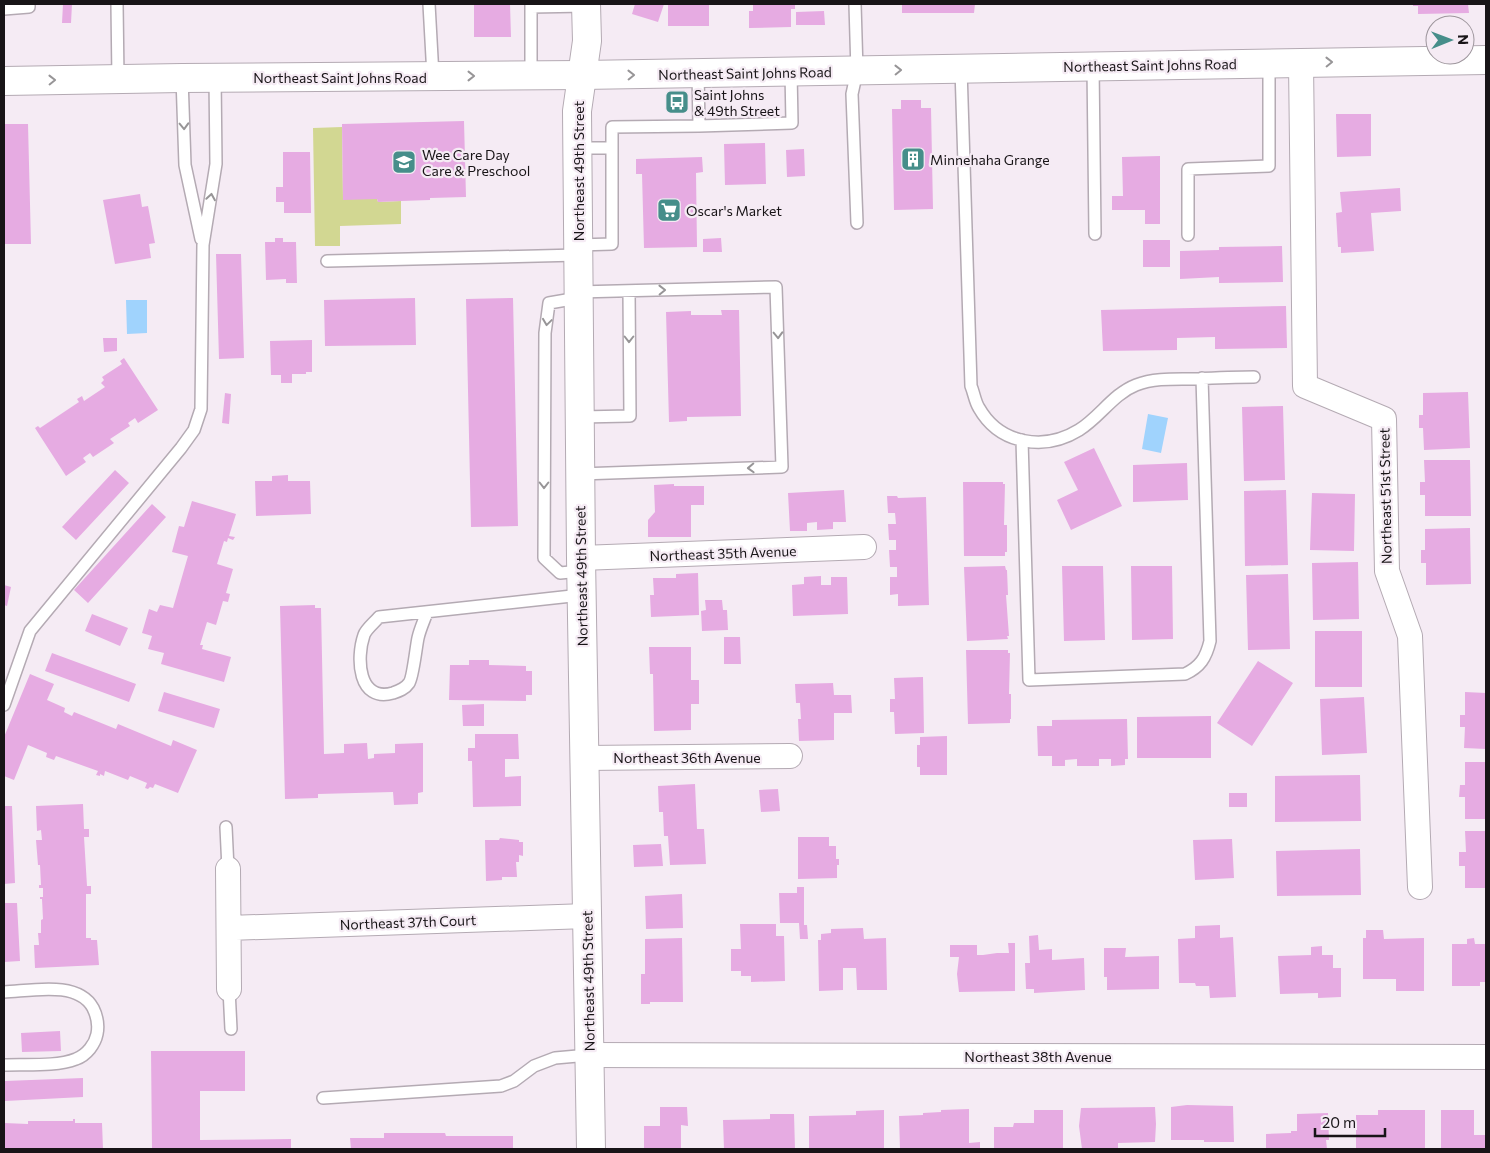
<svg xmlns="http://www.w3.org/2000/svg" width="1490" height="1153" viewBox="0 0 1490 1153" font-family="Commissioner,sans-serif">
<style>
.green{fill:#d2d792}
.water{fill:#a0d3fd}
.building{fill:#e6abe2}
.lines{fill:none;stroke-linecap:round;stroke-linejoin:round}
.service-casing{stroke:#b4aab3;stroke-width:14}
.minor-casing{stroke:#b4aab3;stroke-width:26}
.tertiary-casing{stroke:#b4aab3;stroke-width:30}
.secondary-casing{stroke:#b4aab3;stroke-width:30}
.service{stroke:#fff;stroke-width:11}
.minor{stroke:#fff;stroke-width:24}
.tertiary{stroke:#fff;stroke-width:28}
.secondary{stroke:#fff;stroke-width:28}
.oneway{stroke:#979597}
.labels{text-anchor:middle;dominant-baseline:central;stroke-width:4.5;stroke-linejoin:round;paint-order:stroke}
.street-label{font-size:14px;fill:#181417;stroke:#f5ebf4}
.poi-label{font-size:14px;fill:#181417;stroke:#f5ebf4;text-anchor:start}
</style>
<rect width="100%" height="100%" fill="#f5ebf4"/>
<path class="green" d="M342,127l1,72h34l1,3 23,-1v23l-61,2v20h-25l-2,-118z"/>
<path class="water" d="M126,300h21v33l-20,1z
M1148,414l20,4 -7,35 -19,-4z"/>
<path class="building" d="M63,4h9l-1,19h-9z
M474,4h36l1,33h-37z
M635,4h29l-6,18 -26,-8z
M668,4h41v22h-41z
M753,4h42v5h-4v18l-42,1v-17h4z
M902,4h73l-1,9h-72z
M1413,4h55l1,9 -51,1v-8h-5z
M824,11l1,14h-29v-13z
M901,100h20v8h10l2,101 -39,1 -2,-101h9z
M1336,114h35v42l-34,1z
M464,121l2,76 -36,1v2l-29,1 -23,1 -1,-3 -34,1 -1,-76z
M4,124h24l3,120h-27z
M765,143l1,41 -41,1 -1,-41z
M804,149l1,27 -18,1 -1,-27z
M283,152h27l1,61h-27v-11h-8v-15h7z
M1160,156v68h-15v-14h-33v-14h11l-1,-39z
M702,157l1,15 -7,1 1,74 -53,1 -2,-74h-6v-15z
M1400,188l1,23 -30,2 3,38 -33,2v-6h-3l-2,-34 6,-1 -2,-20z
M140,194l2,13 6,-1 7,37 -6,1 2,14 -36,6 -12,-64z
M275,238h8v4h13l1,41h-11v-4l-20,1 -1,-38h10z
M721,238l1,14h-19v-13z
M1143,240h27v27h-27z
M1282,246l1,36 -64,1v-6l-39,2v-28l39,-1v-3z
M216,254h25l3,104 -25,1z
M415,298l1,47 -91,1 -1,-46z
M513,298l5,228 -47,1 -5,-228z
M1286,306l1,42 -72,1v-12l-38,1v12l-74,1 -2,-41z
M721,310h18l2,106 -54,1v4l-18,1 -3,-110 25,-1v4h31z
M103,338h14v13l-13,1z
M312,340v32h-6v2h-14v9h-11v-8h-10l-1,-34z
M124,358l34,52 -20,13 -3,-5 -7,5 2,3 -20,13 4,4 -21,14 -3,-4 -7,5 3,4 -20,14 -31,-48 3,-2 2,2 39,-26 -2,-3 5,-3 2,5 21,-14 -4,-4 3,-3 -2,-3 20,-13 -2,-3z
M1468,392l2,56 -46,2 -1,-22h-4v-13h4v-22z
M225,393l6,1 -2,30 -7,-1z
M1283,406l2,74 -41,1 -2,-74z
M1094,448l28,58 -51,24 -14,-30 21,-10 -14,-28z
M1424,460h46l1,56h-46v-21h-5v-13h5z
M1187,463l1,37 -55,2v-37z
M115,470l14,13 -53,57 -14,-13z
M288,475v6h22l1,33 -55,2 -1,-35h17v-5z
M963,482h40v2h2l-1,41h3v27h-2v4h-41z
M674,484v2h30v19h-13v32h-43v-17l7,-8 -1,-27z
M844,490l2,32h-13v7l-16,1v-8l-10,1v8h-17l-2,-38z
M1286,490l2,75 -43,1 -1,-75z
M1312,493l43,1 -1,57 -44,-1z
M887,496h10l1,2 28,-1 3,108 -31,1v-12l-8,1v-18h7v-10h-7l-1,-17h7v-10h-7l-1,-16h8l-1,-11h-7z
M192,501l44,13 -7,22 6,1 -2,3 -5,-2 -1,4 -3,-1 -7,23 16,5 -7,24 4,1 -2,8 -5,-1 -7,24 -9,-3 -7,23h3l-1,4 29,8 -7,25 -63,-18 3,-11 -16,-4 4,-13 -10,-3 7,-24 8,3 3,-7 13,3 15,-52 -16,-4 7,-26 5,1z
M152,504l14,13 -78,86 -14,-13z
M1470,528l1,56 -45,1v-22h-5v-13h4v-21z
M1358,562l1,57 -46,1 -1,-57z
M1005,566l1,4h1l1,25h-2l3,41h-2l1,3 -41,2 -3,-74z
M1062,566h41l2,74 -41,1z
M1131,566h41l1,73 -41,1z
M698,573l1,42 -48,2 -1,-22h4l-1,-17h23v-4z
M1288,574l2,75 -42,1 -2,-75z
M821,576v9h10v-8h16l1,37 -55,2 -1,-31 12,-1v-7z
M4,585l7,2 -4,19 -3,-1z
M705,600h17l1,10h4l1,20 -26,1 -1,-20 5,-1z
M315,605v3h6l3,146 20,-1v-9l23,-1 1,16 6,-1v-4l21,-1v-9l28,-1v49l-5,1v11l-24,1 -1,-13 -75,2v4l-33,1 -5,-193z
M92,614l36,14 -8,18 -35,-15z
M1315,631h47v56h-47z
M724,637h16l1,27h-17z
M649,647h42v33h8v24h-8v26l-37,1 -1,-57h-3z
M966,650h42v3h2l-1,41h2v25h-1v4l-42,1z
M52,653l84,31 -7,18 -84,-31z
M469,660h20v5l37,1v5h6v24h-6v6l-77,-1 1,-35h19z
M1258,661l35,22 -41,63 -35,-23z
M30,674l24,10 -7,16 18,8 -1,4 8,4 2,-4 42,17 2,-5 53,22 2,-6 24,10 -19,43 -23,-9 -2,4 -3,-1 -2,2 -3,-1 2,-5 -17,-7 -2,4 -23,-9 -1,5 -4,-2v2l-4,-1 2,-4 -42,-15 -2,4 -8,-3 1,-4 -19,-8 -14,35 -10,-4v-39z
M923,677l1,56 -29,1 -1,-22h-4v-13h5l-1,-21z
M833,683l1,12h17l1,18h-18v27l-35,1 -1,-22h3l-1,-16h-4l-1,-19z
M164,692l56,17 -6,19 -56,-17z
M1465,692l21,1v56l-22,-1 1,-21h-5v-12h5z
M1364,697l3,56 -45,2 -2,-56z
M484,704v22h-21l-1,-21z
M1211,716v42h-74v-41z
M1127,719l1,40h-3v6l-14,1v-7h-12v7h-22v-7l-12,1v6h-13v-10h-14l-1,-30h15v-6z
M475,734h43l1,25h-14v18l16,-1v30l-48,1 -1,-46h-4v-13h7z
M947,736v39h-27v-8h-3v-22h3v-8z
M1465,762h21v57h-21v-22h-6l1,-12h5z
M1360,775l1,46 -86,1v-46z
M695,784l2,45h7l2,35 -36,1 -2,-29h-4l-1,-24h-4l-1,-26z
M778,789l2,22 -19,1 -2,-22z
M1229,793h18v14h-18z
M83,804l1,25h5v8h-5l3,49h4v8h-5v44h5v2h6l2,25 -64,3 -1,-23h5l-1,-12h3v-13l2,-1 -1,-20h-2v-2h3v-9h-4v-3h2l-1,-20h-2l-2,-25h6l-1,-10 -4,1 -1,-25z
M4,806h8l3,77 -11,1z
M1465,831h21v57h-21v-22h-6v-14h7z
M798,837h31v9h7v13h3v6h-2v13l-39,1z
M500,838l19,2v2h4v14l-4,-1v7h-3l1,15h-15v3l-16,1 -1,-41h14z
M1232,839l2,39 -39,2 -2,-40z
M661,844l2,22 -29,1 -1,-22z
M1360,849l1,46 -84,1 -1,-45z
M797,887h7v38h3l1,14h-8l-1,-16h-19l-1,-30h18z
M682,894l1,34 -37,1 -1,-33z
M4,903h13l3,58 -16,1z
M740,924h36v12h8l1,45 -34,1v-6h-10v-5h-10v-22h10z
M1220,925v13l13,-1 3,60 -26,1 -1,-12h-13l-1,-3h-16l-1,-44 17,-1v-12z
M863,928l1,11 22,-1 1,52h-30l-1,-22h-13v22l-24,1 -1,-51h3v-6l10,-1v-4z
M1366,930h17l1,9 40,-1v53h-28v-12h-33v-41h3z
M1038,935l1,15 13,-1v11l32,-2 1,32 -51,3v-4h-8l-1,-26h5l-1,-27z
M682,938l1,64h-33v2h-9v-30h4v-35z
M1474,938l1,6h11v38h-6v4h-28v-42h15v-5z
M1008,943h7v48l-56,1 -2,-18 2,-17h-9v-12h27v10h6l14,-2h12z
M1322,946v9h11v13h8v29l-23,1v-5l-38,1 -2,-38 33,-1v-8z
M1104,948h22l-1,9 34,-1v33l-52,1v-13h-3z
M60,1031l1,20 -39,1 -1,-19z
M151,1051h94v40h-45v49l91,-1v10h-139z
M83,1078v19l-78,4v-20z
M1187,1105l46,1 1,36h-30v-2h-33v-33z
M660,1107h27l1,19 -7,-1v24h-37v-23h16z
M1155,1107l1,17 -1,18 -37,1v6h-36l-3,-23 2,-18z
M969,1109v34l11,-1v7h-80l-1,-33 24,-1v-2l18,-1v-2z
M884,1110v39h-75v-33l47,-1v-4z
M1034,1110h29v39h-69v-22h19l1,-4h20z
M1378,1110h47v39h-69v-34h22z
M1441,1110h33v25h12v14h-45z
M1328,1113l1,27h-3l1,9h-61v-15l25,-1v-2h6v-17z
M770,1114h24l1,35h-71l-1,-29 47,-1z
M73,1119h2v4h27l1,26h-99v-26l24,1v-3h45z
M384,1133h61l1,3h67v13h-162l-1,-11h34z"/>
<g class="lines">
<g class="service-casing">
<path id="service" d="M117,4l1,75
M429,4l4,72
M531,4v3l55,-1
M855,4l2,67 -5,23 5,129
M4,9l25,-2v-3
M1093,66l2,168
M961,69l10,317c3,7 4,16 8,22 21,37 66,43 100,22 21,-13 34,-36 57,-45 18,-7 37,-6 57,-6 20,-1 40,-2 61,-2
M531,75v-68
M182,78l3,87 16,74
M699,126l93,-3 -1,-51
M577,148h35v96l-34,1
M612,148v-21l87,-1 -1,-53
M1188,235v-66l81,-3v-103
M327,261l251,-6
M578,292l198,-5 6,180 -202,7
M578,298l-29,5 -4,30 -1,225 16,15 21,-2
M580,417l50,-1 -1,-125
M1022,440l7,240 156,-6c15,-7 21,-16 25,-33l-8,-263
M427,612c-3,9 -7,17 -9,26 -2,9 -5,40 -9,45 -4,6 -10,8 -16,10 -35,10 -37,-35 -29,-58 2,-6 10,-12 15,-18l202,-22
M4,705l26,-74 151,-183 13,-18 7,-21 2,-164 13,-81 -1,-87
M226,827l2,42
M229,989l2,40
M4,992c26,-1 74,-12 89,16 4,8 6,16 4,26 -2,10 -10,21 -21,25 -20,8 -51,5 -72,6
M323,1098l178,-12 13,-5 20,-15 21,-8 34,-3"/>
</g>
<g class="minor-casing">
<path id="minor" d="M1301,63l4,323 79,33 3,152 23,65 10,251
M581,558l283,-11
M584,758l206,-2
M228,869l1,120
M229,928l358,-12
M589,1055l897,2"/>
</g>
<g class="tertiary-casing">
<path id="tertiary" d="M586,4l1,37 -10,70 4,447 10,591"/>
</g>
<g class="secondary-casing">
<path id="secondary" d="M4,81l178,-3 400,-3 904,-15"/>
</g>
<use href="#service" class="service"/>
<use href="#minor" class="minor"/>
<use href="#tertiary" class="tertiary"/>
<use href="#secondary" class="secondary"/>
</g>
<defs><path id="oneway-chevron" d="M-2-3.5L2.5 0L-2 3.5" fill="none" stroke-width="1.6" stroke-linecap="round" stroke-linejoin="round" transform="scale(1.25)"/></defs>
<g class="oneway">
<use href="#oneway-chevron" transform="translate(1329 62) rotate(-1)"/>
<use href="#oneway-chevron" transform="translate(898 70) rotate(-1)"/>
<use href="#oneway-chevron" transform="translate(631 75) rotate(-1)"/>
<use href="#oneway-chevron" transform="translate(471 76)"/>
<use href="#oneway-chevron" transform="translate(52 80) rotate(-1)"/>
<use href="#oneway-chevron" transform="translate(184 126) rotate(88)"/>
<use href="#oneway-chevron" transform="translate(211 197) rotate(-81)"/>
<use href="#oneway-chevron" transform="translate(662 290) rotate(-1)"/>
<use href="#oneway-chevron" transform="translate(547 322) rotate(98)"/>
<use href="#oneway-chevron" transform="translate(778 335) rotate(88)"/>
<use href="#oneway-chevron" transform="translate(629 339) rotate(90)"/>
<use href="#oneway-chevron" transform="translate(751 468) rotate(178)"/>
<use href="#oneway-chevron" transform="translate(544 485) rotate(90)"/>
</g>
<defs>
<g id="bus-square" transform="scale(1.25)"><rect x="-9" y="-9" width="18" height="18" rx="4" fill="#468e8a" stroke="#f5ebf4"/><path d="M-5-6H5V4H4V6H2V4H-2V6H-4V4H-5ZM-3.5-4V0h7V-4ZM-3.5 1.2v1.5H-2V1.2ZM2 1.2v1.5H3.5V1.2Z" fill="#fff"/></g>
<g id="building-square" transform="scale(1.25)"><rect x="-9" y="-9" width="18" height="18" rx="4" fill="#468e8a" stroke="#f5ebf4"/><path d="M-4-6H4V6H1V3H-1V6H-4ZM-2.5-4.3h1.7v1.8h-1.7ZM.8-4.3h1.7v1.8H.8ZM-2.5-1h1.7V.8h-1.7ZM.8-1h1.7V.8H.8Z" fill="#fff"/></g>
<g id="school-square" transform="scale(1.25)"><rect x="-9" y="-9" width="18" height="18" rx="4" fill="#468e8a" stroke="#f5ebf4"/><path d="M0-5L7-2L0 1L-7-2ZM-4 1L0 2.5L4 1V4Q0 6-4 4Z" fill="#fff"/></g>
<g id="supermarket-square" transform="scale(1.25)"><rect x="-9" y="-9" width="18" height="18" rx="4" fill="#468e8a" stroke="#f5ebf4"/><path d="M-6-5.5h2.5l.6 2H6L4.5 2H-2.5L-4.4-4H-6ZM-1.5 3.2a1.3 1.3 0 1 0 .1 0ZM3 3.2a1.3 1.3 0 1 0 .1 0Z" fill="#fff"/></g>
</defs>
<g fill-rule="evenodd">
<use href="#bus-square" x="677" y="102"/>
<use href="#building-square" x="913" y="159"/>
<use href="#school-square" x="404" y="162"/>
<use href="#supermarket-square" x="669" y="210"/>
</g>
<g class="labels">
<g class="street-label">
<text transform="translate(1150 65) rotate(-1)">Northeast Saint Johns Road</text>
<text transform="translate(745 73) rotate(-1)">Northeast Saint Johns Road</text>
<text x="340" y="77">Northeast Saint Johns Road</text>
<text transform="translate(578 171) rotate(-90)">Northeast 49th Street</text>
<text transform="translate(1385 496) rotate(-91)">Northeast 51st Street</text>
<text transform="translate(723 553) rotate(-2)">Northeast 35th Avenue</text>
<text transform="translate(581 576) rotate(-91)">Northeast 49th Street</text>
<text x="687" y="757">Northeast 36th Avenue</text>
<text transform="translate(408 922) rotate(-2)">Northeast 37th Court</text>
<text transform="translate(588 981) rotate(-91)">Northeast 49th Street</text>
<text x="1038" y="1056">Northeast 38th Avenue</text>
</g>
<g class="poi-label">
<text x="694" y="94">Saint Johns<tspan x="694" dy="16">&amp; 49th Street</tspan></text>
<text x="422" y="154">Wee Care Day<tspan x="422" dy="16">Care &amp; Preschool</tspan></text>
<text x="930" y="159">Minnehaha Grange</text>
<text x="686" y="210">Oscar's Market</text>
</g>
</g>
<rect width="1490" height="1153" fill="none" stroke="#181417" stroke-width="10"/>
<g transform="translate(1450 40) rotate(89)"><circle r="24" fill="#f5ebf4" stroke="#9d959c"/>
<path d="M0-4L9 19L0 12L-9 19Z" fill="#468e8a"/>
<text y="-8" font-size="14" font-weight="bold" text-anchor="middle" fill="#181417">N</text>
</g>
<path d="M1315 1128v8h70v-8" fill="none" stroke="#181417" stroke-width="2.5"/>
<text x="1322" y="1128" font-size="15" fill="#181417" stroke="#f5ebf4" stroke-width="4" paint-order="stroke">20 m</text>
</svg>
